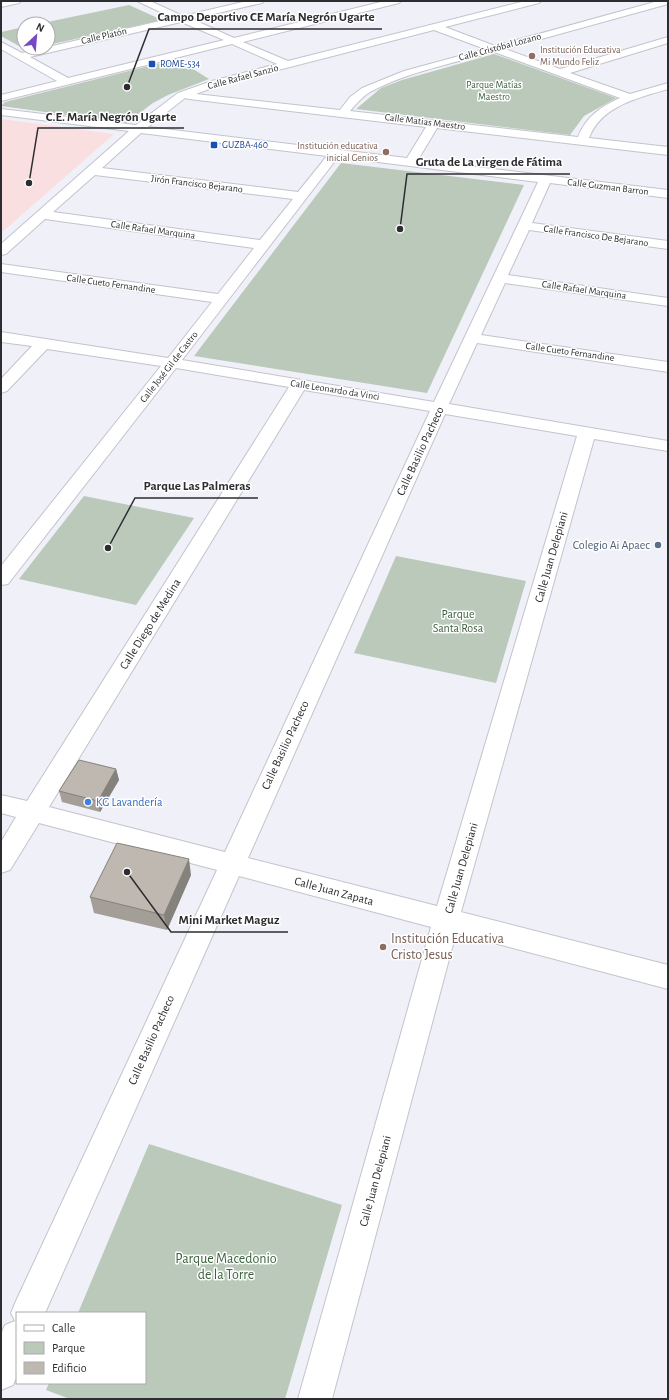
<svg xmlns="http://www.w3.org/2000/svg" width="669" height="1400" viewBox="0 0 669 1400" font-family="'Alegreya Sans',sans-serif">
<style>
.education{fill:#fadfe1}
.green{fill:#bac9ba}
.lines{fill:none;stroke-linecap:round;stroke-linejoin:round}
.minor-casing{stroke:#c3c3cd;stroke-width:2}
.minor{fill:#fff;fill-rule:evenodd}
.wall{fill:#a39e97}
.shaded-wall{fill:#85817b}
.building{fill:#beb8b0;stroke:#85817b}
.education-dot{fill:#8d6e63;stroke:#fff;stroke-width:1.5}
.transit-dot{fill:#1a4fb4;stroke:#fff;stroke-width:1.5}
.service-dot{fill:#5c6f8a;stroke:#fff;stroke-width:1.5}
.shop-dot{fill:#3f7fe0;stroke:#fff;stroke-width:1.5}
.labels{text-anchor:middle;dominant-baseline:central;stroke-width:3;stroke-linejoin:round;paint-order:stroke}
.far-street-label{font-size:10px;fill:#2d2d31;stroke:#fff}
.far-education-label{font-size:10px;fill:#785e54;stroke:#fff;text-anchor:start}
.far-transit-label{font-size:10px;fill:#164399;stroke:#fff;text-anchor:start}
.far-park-label{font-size:10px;fill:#3b623d;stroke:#fff}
.street-label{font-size:12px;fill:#2d2d31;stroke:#fff}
.service-label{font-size:12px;fill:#4e5e75;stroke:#fff;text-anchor:end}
.park-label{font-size:12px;fill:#3b623d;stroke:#fff}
.shop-label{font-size:12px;fill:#366cbe;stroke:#fff;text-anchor:start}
.near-education-label{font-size:14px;fill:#785e54;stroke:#fff;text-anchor:start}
.near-park-label{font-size:14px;fill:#3b623d;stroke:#fff}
.leader{fill:none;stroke:#2d2d31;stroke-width:1.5}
.callout-dot{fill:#2d2d31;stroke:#fff;stroke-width:1.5}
.callout-label{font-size:13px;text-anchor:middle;font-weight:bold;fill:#2d2d31;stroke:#fff;stroke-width:3;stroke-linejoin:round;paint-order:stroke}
</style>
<rect width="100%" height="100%" fill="#f0f0f9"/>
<path class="education" d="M1,119l113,15 -113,99z"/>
<path class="green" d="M129,5l33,15 -114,25v-21h-10z
M24,27v21h12l-10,2 -25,-14v-4z
M494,54l122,44 -32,18 -14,19 -214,-26 25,-21 21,-8z
M177,59l32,20 -41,16 -15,8 -27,20 -125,-17 4,-4z
M341,163l183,22 -97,208 -233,-37z
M84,496l110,22 -58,87 -117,-26z
M396,556l130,25 -30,102 -142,-30z
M149,1144l193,61 -57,194h-215l-24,-9 3,-7h96v-70h-67z"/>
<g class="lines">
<g class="minor-casing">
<path id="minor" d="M1,1h20l-2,2 -18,4z
M137,1h13l33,15 64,-15h17l-2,2 -70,16 42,19 151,-37h16l-2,2 -156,39 45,19 237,-60h16l-2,2 -94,24 50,19 163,-45h10v3l-163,45 55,20 108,-32v6l-98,30 60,21 38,-11v6c-30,9 -67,17 -79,49l79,9v8l-231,-27 -19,32 250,30v8l-118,-15 -18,40 136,18v8l-139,-19 -21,45 160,23v8l-163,-23 -24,52 187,27v10l-191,-29 -28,61 219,37v10l-74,-12 -133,473 207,53v24l-212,-56 -124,466h-34l133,-472 -192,-51 -194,437h-28v63l-4,9 -12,5v-56l4,-9 10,-4 -4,-8 5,-12 201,-431 -178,-47 -29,47 -9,3v-31l15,-25 -15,-4v-18l26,6 262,-414 -113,-19 -168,216 -7,1v-19l160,-200 -114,-17 -40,42 -6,2v-14l31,-33 -31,-4v-10l167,26 44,-56 -211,-30v-8l217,30 36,-46 -209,-29 -39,35 -5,1v-11l128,-113 -128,-16v-6l135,16 42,-32 34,-12 65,-17 -45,-20 -231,57v-6l56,-14 -56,-32v-7l21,11 26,-5v-1l125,-29zM181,22l43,18 -156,38 -38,-21zM434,30l51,19 -81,22 -42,17 -12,9 -10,13 -144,-16 24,-9zM494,52l126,46c-20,9 -34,19 -42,39l-228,-26c6,-7 12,-14 20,-19 37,-20 84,-29 124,-40zM185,98l4,1 237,28 -19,31 -259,-31zM141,133l186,23 -29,36 -196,-24zM338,157l200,25 -104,220 -252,-42zM95,175l198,24 -33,41 -207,-28zM304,390l126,21 -205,441 -176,-45zM445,414l132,22 -140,470 -189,-48z"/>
</g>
<use href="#minor" class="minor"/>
</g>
<path class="wall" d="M116,769l3,11 -19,32 -38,-10 -3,-11z
M191,875l-24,55 -73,-17 -4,-16z"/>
<path class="shaded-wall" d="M116,769l3,11 -19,32 -2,-11z
M189,859l2,16 -24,55 -3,-15z"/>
<path class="building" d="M79,760l37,9 -18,32 -39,-10z
M117,843l72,16 -25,56 -74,-18z"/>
<g class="education-dot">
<circle cx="532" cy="56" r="4"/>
<circle cx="386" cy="152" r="4"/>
<circle cx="383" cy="947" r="4"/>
</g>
<g class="transit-dot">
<rect x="148" y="60" width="8" height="8" rx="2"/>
<rect x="210" y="141" width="8" height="8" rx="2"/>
</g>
<circle class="service-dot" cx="658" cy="545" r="4"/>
<circle class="shop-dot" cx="88" cy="802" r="4"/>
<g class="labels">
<g class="far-street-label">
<text transform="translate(104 36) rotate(-13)">Calle Platón</text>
<text transform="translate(500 47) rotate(-15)">Calle Cristóbal Lozano</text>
<text transform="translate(243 77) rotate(-15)">Calle Rafael Sanzio</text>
<text transform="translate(425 122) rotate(7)">Calle Matias Maestro</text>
<text transform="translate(197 184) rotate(7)">Jirón Francisco Bejarano</text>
<text transform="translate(608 187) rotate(7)">Calle Guzman Barron</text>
<text transform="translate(153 230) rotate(8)">Calle Rafael Marquina</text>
<text transform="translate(596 236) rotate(8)">Calle Francisco De Bejarano</text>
<text transform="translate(111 284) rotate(8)">Calle Cueto Fernandine</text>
<text transform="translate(584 290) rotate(8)">Calle Rafael Marquina</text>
<text transform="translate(570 352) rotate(8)">Calle Cueto Fernandine</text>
<text transform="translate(169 367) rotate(-52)">Calle José Gil de Castro</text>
<text transform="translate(335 390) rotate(9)">Calle Leonardo da Vinci</text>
</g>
<g class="far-education-label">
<text x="540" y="50">Institución Educativa<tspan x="540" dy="12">Mi Mundo Feliz</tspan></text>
<text x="378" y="146" text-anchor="end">Institución educativa<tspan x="378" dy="12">inicial Genios</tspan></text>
</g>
<g class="far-transit-label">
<text x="160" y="64">ROME-534</text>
<text x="222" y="145">GUZBA-460</text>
</g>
<g class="far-park-label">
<text x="494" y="85">Parque Matías<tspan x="494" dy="12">Maestro</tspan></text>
</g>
<g class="street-label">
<text transform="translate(420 451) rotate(-65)">Calle Basilio Pacheco</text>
<text transform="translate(551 557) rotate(-74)">Calle Juan Delepiani</text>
<text transform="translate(150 624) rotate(-58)">Calle Diego de Medina</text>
<text transform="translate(285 745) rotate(-65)">Calle Basilio Pacheco</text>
<text transform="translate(461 868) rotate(-74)">Calle Juan Delepiani</text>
<text transform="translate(334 891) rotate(15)">Calle Juan Zapata</text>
<text transform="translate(151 1040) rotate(-66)">Calle Basilio Pacheco</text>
<text transform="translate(375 1181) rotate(-75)">Calle Juan Delepiani</text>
</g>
<g class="service-label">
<text x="650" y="545">Colegio Ai Apaec</text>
</g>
<g class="park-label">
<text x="458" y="614">Parque<tspan x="458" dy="14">Santa Rosa</tspan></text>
</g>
<g class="shop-label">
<text x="96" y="802">KG Lavandería</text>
</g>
<g class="near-education-label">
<text x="391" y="939">Institución Educativa<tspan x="391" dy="16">Cristo Jesus</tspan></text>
</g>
<g class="near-park-label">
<text x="226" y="1259">Parque Macedonio<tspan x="226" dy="16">de la Torre</tspan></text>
</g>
</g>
<path class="leader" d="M127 87L149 29H382M29 183L38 128H184M400 229L407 174H570M108 548L135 498H258M127 872L171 932H288"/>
<g class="callout-dot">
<circle cx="127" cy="87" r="4"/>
<circle cx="29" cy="183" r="4"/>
<circle cx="400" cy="229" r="4"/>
<circle cx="108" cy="548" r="4"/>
<circle cx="127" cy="872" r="4"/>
</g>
<g class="callout-label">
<text x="266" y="21">Campo Deportivo CE María Negrón Ugarte</text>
<text x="111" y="121">C.E. María Negrón Ugarte</text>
<text x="489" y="166">Gruta de La virgen de Fátima</text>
<text x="197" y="490">Parque Las Palmeras</text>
<text x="229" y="924">Mini Market Maguz</text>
</g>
<rect width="669" height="1400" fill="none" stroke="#2d2d31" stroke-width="4"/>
<rect x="16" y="1312" width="130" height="72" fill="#ffffff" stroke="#ababad"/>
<rect x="24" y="1325" width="20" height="6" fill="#ffffff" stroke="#ababad"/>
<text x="52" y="1332" font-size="12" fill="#2d2d31">Calle</text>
<rect x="24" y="1342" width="20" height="12" fill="#bac9ba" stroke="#ababad"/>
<text x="52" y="1352" font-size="12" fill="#2d2d31">Parque</text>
<rect x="24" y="1362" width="20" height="12" fill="#beb8b0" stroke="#ababad"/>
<text x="52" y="1372" font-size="12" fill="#2d2d31">Edificio</text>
<g transform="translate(36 36) rotate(26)"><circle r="19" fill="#ffffff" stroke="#ababad"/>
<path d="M0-3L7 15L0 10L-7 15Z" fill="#784ac2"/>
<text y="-6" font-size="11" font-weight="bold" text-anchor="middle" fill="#2d2d31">N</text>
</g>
</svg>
